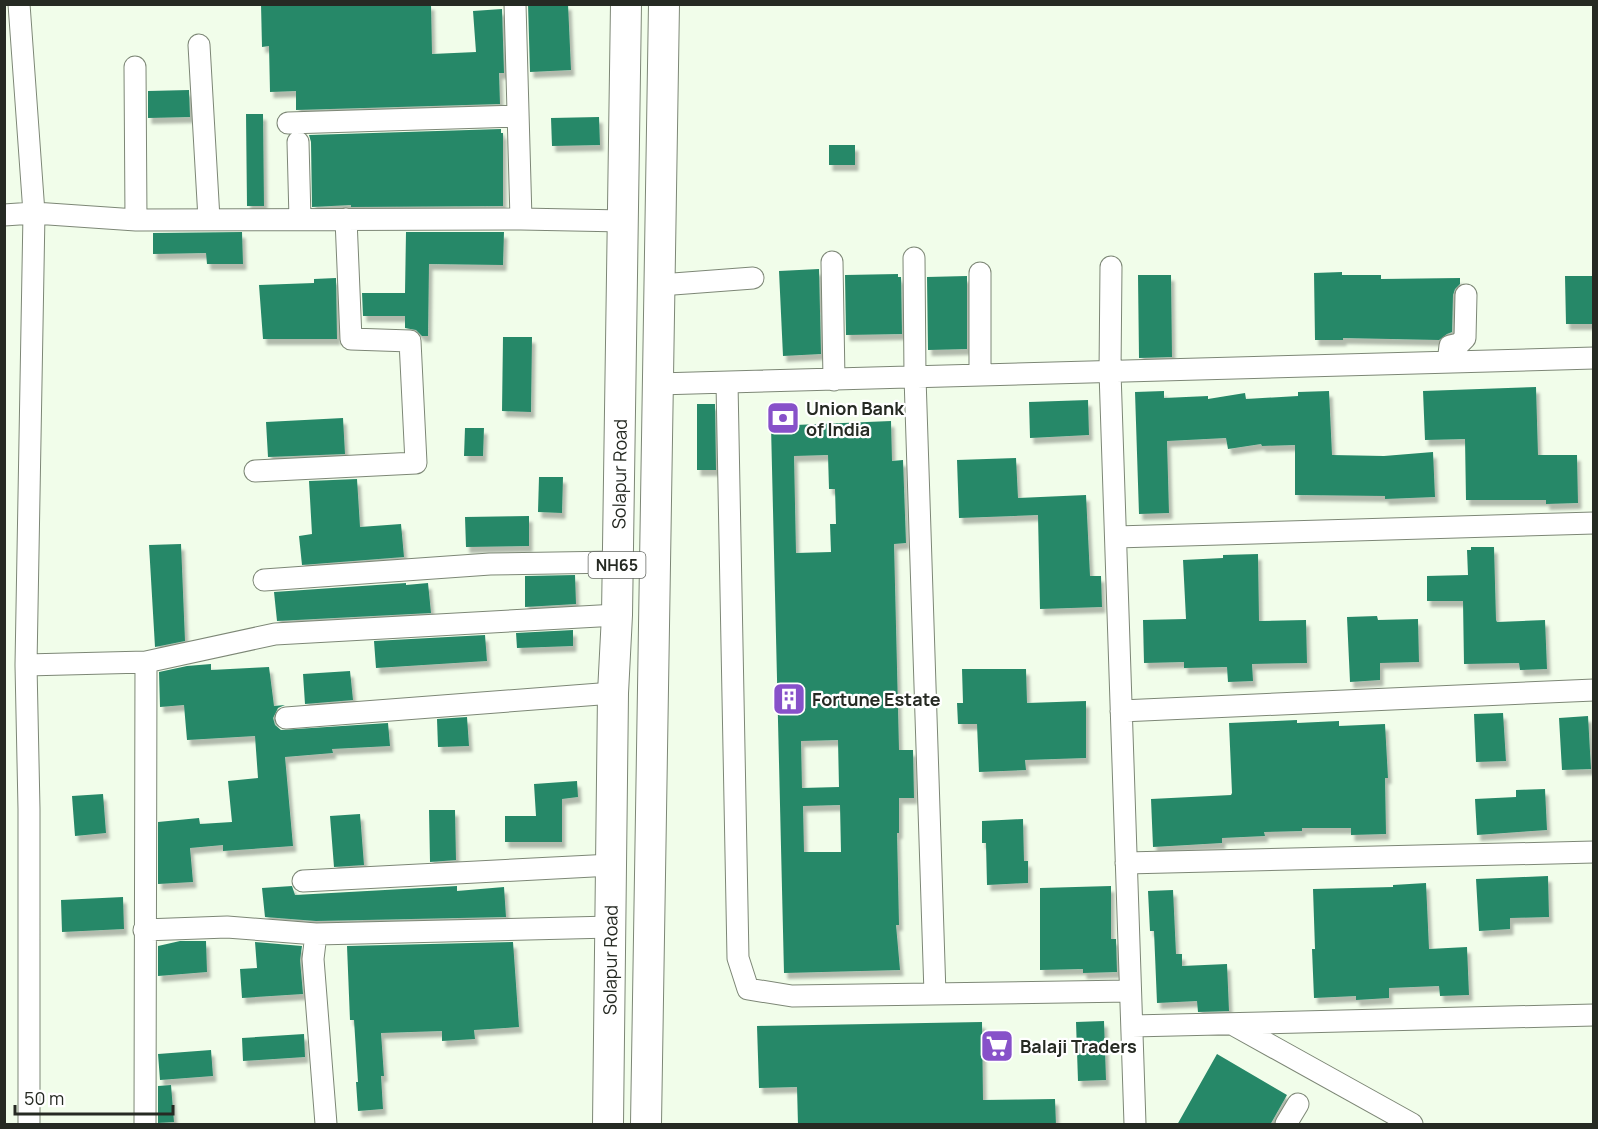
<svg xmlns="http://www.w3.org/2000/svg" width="1598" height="1129" viewBox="0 0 1598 1129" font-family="Manrope,sans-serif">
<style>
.building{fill:#278868;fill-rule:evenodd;filter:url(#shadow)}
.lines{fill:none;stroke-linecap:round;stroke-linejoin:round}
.minor-casing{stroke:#7d8776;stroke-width:23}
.highway-casing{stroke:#7d8776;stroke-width:32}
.minor{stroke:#fff;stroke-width:21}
.highway{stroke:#fff;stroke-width:30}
.labels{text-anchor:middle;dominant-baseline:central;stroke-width:4.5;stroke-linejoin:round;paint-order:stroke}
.shield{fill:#fff;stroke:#676a65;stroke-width:1.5}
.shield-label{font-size:16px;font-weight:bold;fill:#262a23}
.poi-label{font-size:18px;font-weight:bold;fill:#262a23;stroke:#fff;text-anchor:start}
.street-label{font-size:18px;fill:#262a23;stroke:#fff}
</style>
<defs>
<filter id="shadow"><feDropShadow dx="3.5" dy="6" stdDeviation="1.5" flood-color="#0004"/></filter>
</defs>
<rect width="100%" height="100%" fill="#f1fdea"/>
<path class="building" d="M261,4h170l1,50 44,-2 -3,-41 29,-2 2,64h-5l1,31 -204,6v-19l-26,1 -1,-46 -7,1z
M528,4h40l3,66 -41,2z
M189,90l1,27 -42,1v-27z
M246,114h17l1,92h-17z
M599,117l1,28 -48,1 -1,-28z
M501,129v4h2v73l-152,1v-2l-39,2 -1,-65 -2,-7z
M829,145h26v20h-26z
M242,232l1,32h-36l-1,-11 -53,1v-21z
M406,232h98l-1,33 -74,-1 -1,72h-6l-6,-6 -11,-2v-12h-42l-1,-23h43z
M819,269l2,85 -38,2 -4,-85z
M1342,272v3h39v4l79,-1v6l-5,5 -2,6 -1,37 -5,2 -8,6 -96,-2v2h-28l-1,-67z
M898,274v3h3l1,57 -56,1 -1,-60z
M1138,275h33l1,82 -33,1z
M967,276v73l-39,1 -1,-73z
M1565,276h28v48h-27z
M336,278l1,61h-74l-4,-54 55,-2v-4z
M503,337h29l-1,75 -29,-1z
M1536,387l2,68h39l1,48 -32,1v-4h-80l-1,-61 -40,1 -2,-49z
M1164,391v7l44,-2v3l37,-6 1,6 52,-3v-4l31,-1 3,64 52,1 49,-4 2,45 -50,2v-3l-90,-1v-50l-33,1 -1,-2 -33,5 -2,-11 -59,3 2,72 -30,1 -4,-122z
M1088,400l1,35 -59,3 -1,-36z
M697,404h18l1,66h-19z
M343,418l2,36 -77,3 -2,-35z
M891,421l1,40 11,-1 3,83 -12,1 5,206h14l1,48h-15v35h-2l2,92h-3l4,45 -116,3 -13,-547zM828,455l1,34h6l1,35h-6l1,28 -35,1 -2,-97zM838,740l1,47 -37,1 -1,-47zM840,805l1,47h-37l-1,-46z
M465,428h19l-1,28h-19z
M1016,458l2,40 68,-3 4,81h11l1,31 -62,2 -2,-94 -79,3 -2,-58z
M539,477h24l-1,36 -24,-1z
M357,479l3,48 41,-3 3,33 -102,8 -3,-29 13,-2 -3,-53z
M529,516v30l-63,1 -1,-30z
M181,544l4,97 -30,6 -6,-102z
M1471,547h23l2,73 1,2 48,-2 2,49 -27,1 -1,-7 -55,1 -1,-63h-36v-25l41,-1 -1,-25h4z
M1258,554l1,67 47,-1 1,43 -55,1 1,17 -25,1 -1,-15 -43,1v-6l-40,1 -1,-43 43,-1 -3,-59 40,-2v-3z
M575,575l1,29 -51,3v-31z
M406,583v2l22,-2 3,30 -154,8 -3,-29z
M1377,616l1,4 40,-1 1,43 -39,1v17l-30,2 -3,-65z
M573,630v16l-56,2 -1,-15z
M485,635l2,26 -111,7 -2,-27z
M211,664v6l58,-3 5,39 11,-1 -7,3 -5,10 2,7 6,5 107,-7 2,23 -58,3 1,4 -48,4 8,89 -70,5v-6l-33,3 3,34 -35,2v-62l41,-4 1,6 32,-2 -4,-41 30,-3 -3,-42 -68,4 -3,-35 -24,2 -1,-35 28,-6z
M962,669h64l1,34 59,-2v57l-61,2 1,10 -47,2 -2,-48h-19l-1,-21h6z
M350,671l3,29 -48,4 -2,-30z
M1503,713l3,48 -30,1 -2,-48z
M1588,716l3,53 -29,1 -3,-52z
M467,717l2,29 -31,1 -1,-28z
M1297,720v3l42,-2v5l46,-2 3,54h-3l1,56 -35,1v-7h-49v3l-38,1 1,4 -43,2v5l-69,4 -2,-48 80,-4 1,-2 -3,-70z
M577,781l1,16 -16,2v43h-57v-26h31l-2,-32z
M1545,789l2,41 -70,5 -2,-36 41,-2v-7z
M103,794l3,39 -31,3 -3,-40z
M429,810h26l1,50 -26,2z
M360,814l4,51 -30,2 -4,-51z
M1023,819l1,42h4v22l-41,2 -1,-42h-4v-22z
M1548,876l1,41 -39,1v11l-31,2 -3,-52z
M1426,883l3,66 38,-2 2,48 -29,1 -1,-10 -50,2v10l-33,2v-4l-42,2 -2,-49h3l-2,-60 80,-2v-2z
M292,886l3,9 162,-9v5l47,-4 2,30 -190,4 -51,-4 -3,-29z
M1111,886v53h5l1,33 -34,1v-4l-43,1v-82z
M1173,890l3,64h6v12l45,-2 2,47 -31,1 -1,-11 -40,2 -3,-72h-4l-2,-40z
M123,897l1,32 -62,3 -1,-32z
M180,941h26l1,31 -49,4v-30z
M255,942l47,4 -2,14 3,34 -61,4 -2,-29 17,-1z
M513,942l6,85 -45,3 1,9 -33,2v-10l-61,2 3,43h-3l2,33 -25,2 -2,-29h2l-4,-62h-4l-3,-74z
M1104,1021l2,59 -28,1 -2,-59z
M982,1022l1,78 72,-1 1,26h-258l-1,-38 -38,1 -2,-62z
M304,1034l1,23 -62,4 -1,-23z
M211,1050l2,26 -53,4 -2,-26z
M1217,1054l70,41 -17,30h-93z
M171,1085l3,37 -16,1v-37z"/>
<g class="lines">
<g class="minor-casing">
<path id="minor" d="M19,4l15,209 -8,452 3,144v315
M515,4l6,215 102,2
M199,45l10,174
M135,67l1,153
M288,123l230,-7
M298,142l2,77
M4,215l30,-2 102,7 385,-1
M914,258l1,119 20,617
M832,262l2,118
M1111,267l-1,105 25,752
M980,273v102
M660,285l93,-7
M1448,362l2,-16 9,-2 6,-6 1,-43
M727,383l11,575 10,31 44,7 338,-5
M658,384l936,-26
M255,471l161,-8 -6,-122 -59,-2 -5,-120
M1116,537l478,-14
M264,580l226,-16 127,-2
M26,665l120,-3 129,-28 342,-19
M1121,711l473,-21
M286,718l327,-25
M1126,863l468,-11
M303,881l309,-16
M144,930l83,-3 89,7 295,-7
M316,934l-3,25 13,165
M1232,1024l180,100
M1132,1026l462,-11
M145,1124l1,-462
M1286,1124l12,-20"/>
</g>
<g class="highway-casing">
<g id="highway">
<path id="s1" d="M608,1124l5,-431 4,-78 9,-611"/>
<path d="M646,1124l18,-1120"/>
</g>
</g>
<use href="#minor" class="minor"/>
<use href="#highway" class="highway"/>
</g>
<defs>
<g id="bank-square" transform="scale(1.725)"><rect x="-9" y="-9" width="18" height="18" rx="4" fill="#8751c9" stroke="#fff"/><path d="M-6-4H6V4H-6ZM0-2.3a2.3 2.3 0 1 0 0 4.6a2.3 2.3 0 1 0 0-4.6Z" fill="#fff"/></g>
<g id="building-square" transform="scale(1.725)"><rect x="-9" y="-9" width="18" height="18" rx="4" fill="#8751c9" stroke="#fff"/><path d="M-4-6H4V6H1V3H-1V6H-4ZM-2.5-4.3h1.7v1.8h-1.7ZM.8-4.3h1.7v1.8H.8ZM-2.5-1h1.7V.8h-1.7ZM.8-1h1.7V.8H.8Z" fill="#fff"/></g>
<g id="supermarket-square" transform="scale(1.725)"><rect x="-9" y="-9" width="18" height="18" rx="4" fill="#8751c9" stroke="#fff"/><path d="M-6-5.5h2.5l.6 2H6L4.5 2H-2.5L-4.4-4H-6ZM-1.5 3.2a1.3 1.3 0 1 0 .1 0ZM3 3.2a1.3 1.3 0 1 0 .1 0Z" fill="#fff"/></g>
</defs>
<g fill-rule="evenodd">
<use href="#bank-square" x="783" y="418"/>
<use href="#building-square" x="789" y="699"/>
<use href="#supermarket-square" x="997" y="1046"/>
</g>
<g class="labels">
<rect class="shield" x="588.5" y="552" width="57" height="26" rx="4.5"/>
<g class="shield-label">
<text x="617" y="565">NH65</text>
</g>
<g class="poi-label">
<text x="806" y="408">Union Bank<tspan x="806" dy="21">of India</tspan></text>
<text x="812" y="699">Fortune Estate</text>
<text x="1020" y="1046">Balaji Traders</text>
</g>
<g class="street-label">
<text stroke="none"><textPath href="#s1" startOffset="650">Solapur Road</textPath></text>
<text stroke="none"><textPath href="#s1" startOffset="164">Solapur Road</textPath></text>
</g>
</g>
<rect width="1598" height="1129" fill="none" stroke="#262a23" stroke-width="12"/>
<path d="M15 1105v9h158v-9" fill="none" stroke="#262a23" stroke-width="3"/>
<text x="24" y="1105" font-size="18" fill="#262a23" stroke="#ffffff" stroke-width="4.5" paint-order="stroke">50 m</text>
</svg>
